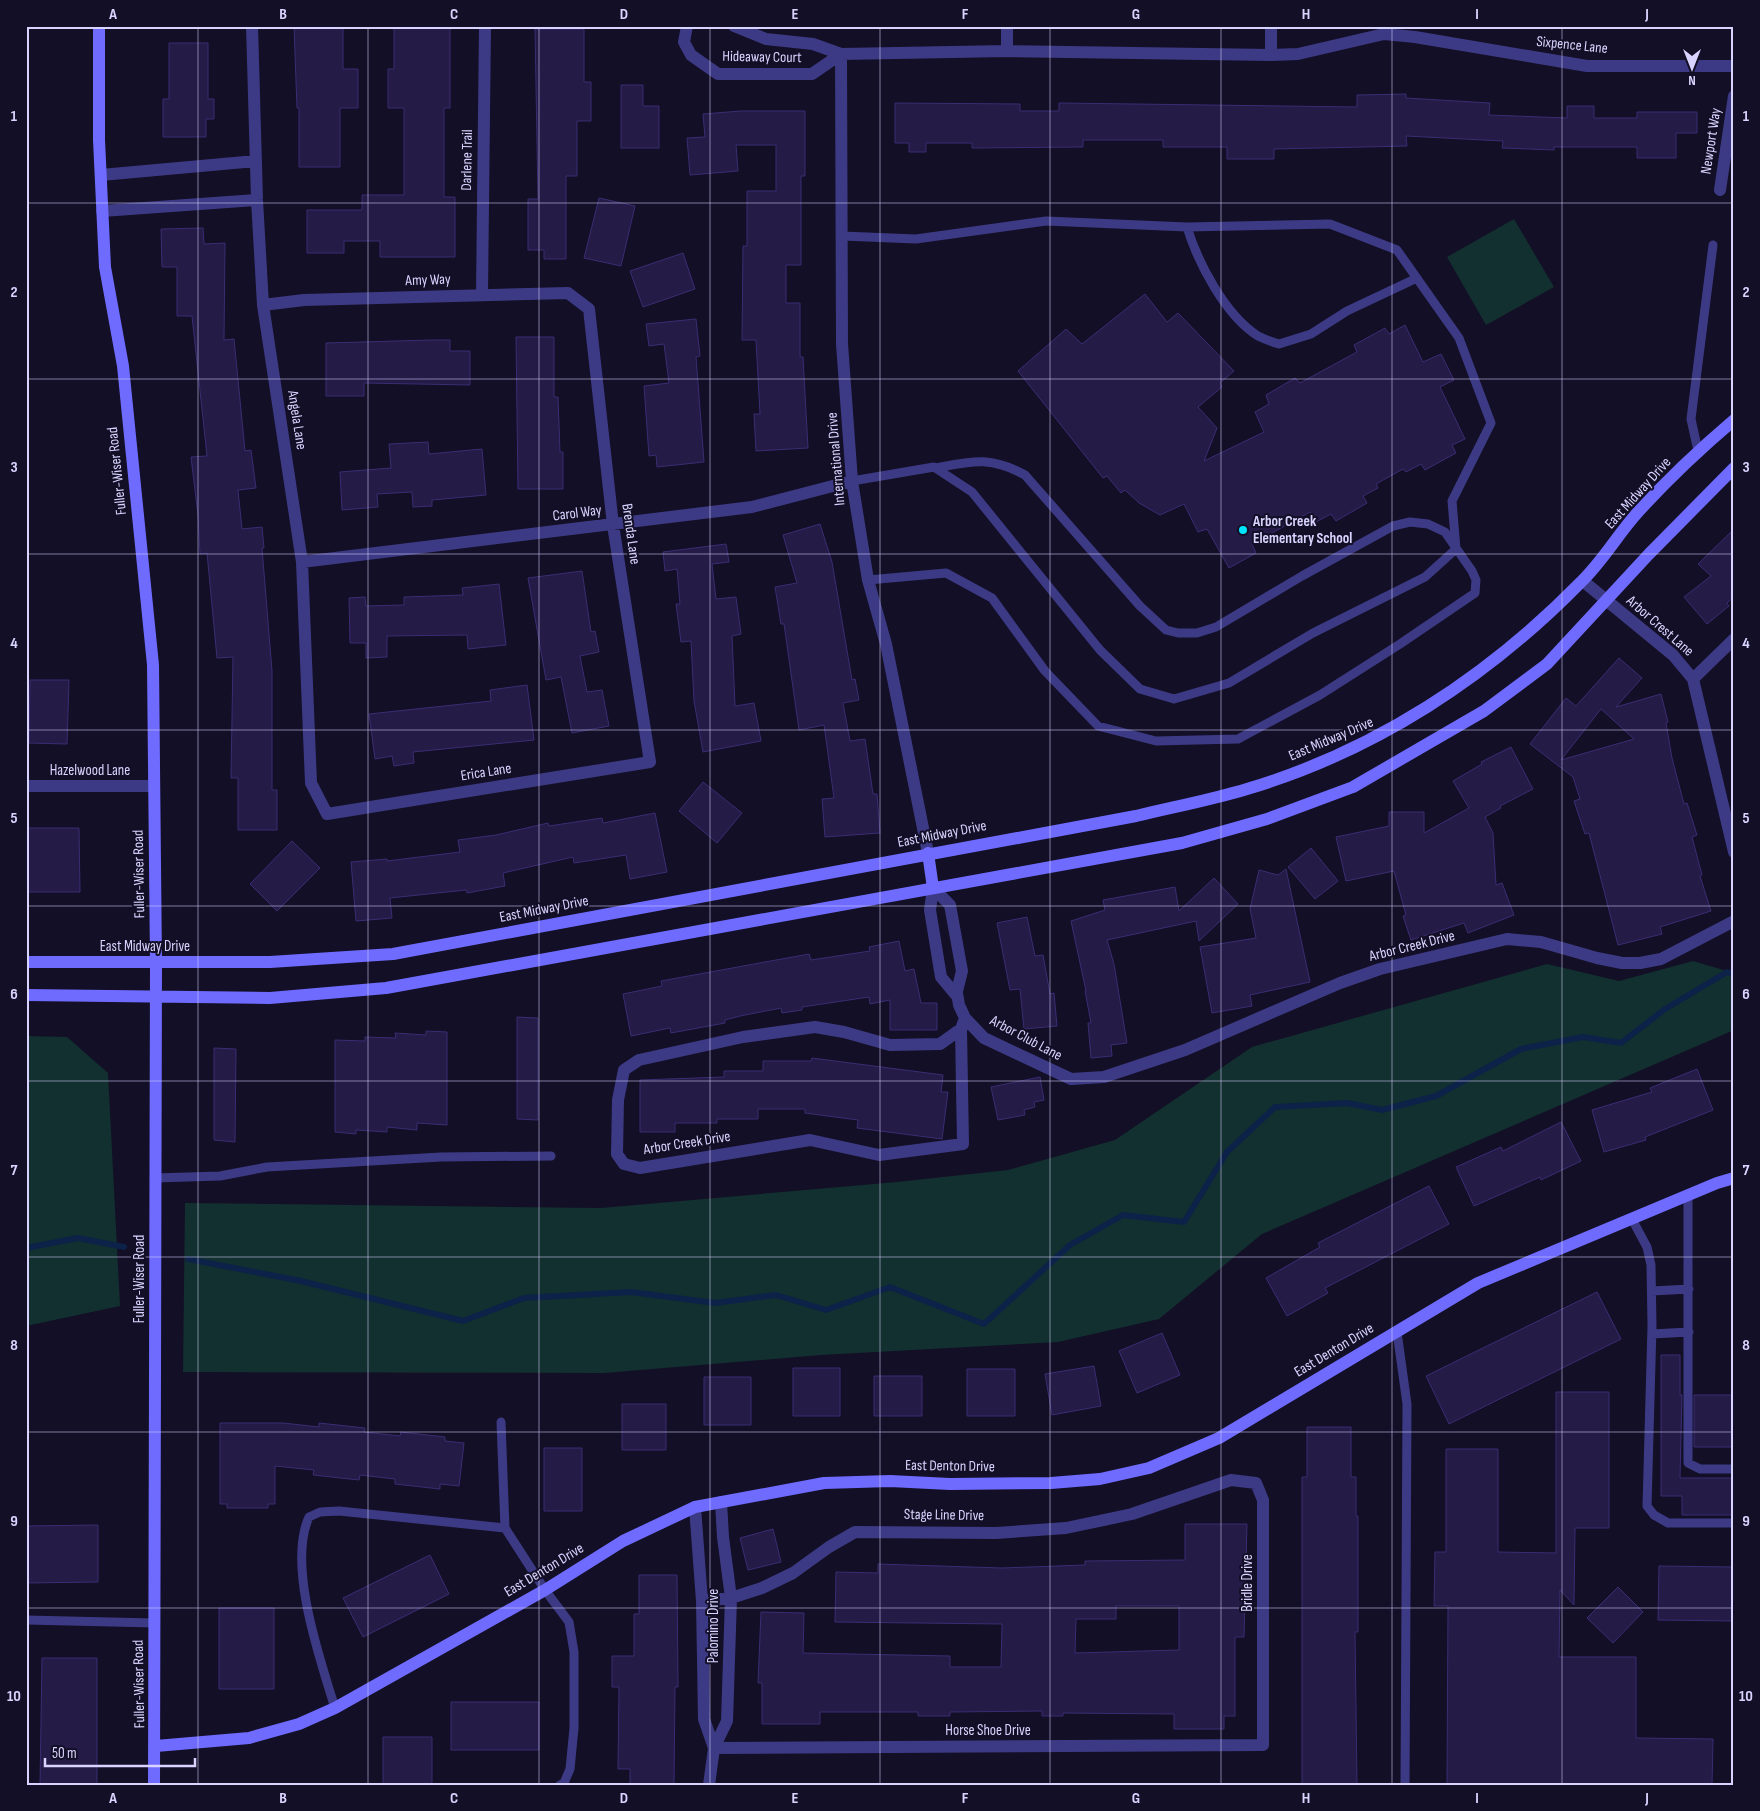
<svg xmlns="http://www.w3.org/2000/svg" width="1760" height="1811" viewBox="0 0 1760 1811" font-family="'Sofia Sans Condensed',sans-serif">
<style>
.green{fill:#12302f}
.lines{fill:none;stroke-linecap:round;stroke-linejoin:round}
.stream{stroke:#0c2248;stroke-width:6}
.building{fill:#241b47;stroke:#3b2d73;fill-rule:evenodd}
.lane{stroke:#3d3a85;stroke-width:9}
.street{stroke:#3d3a85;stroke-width:12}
.secondary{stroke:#6f6bff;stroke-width:12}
.grid{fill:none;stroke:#d9d4ff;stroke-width:1;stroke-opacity:0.55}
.poi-dot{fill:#00e5ff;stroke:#130f26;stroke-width:2}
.labels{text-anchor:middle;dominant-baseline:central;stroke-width:4;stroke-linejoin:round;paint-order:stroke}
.street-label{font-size:15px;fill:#d9d4ff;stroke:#130f26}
.poi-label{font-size:15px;font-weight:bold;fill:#d9d4ff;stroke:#130f26;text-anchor:start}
.neatline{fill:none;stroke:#d9d4ff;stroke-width:2}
.grid-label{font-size:16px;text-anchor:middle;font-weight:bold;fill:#d9d4ff}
</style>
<rect width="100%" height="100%" fill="#130f26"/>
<path class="green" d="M1514,219l40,68 -68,38 -39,-68z
M1693,961l34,10 7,-2v61l-472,204 -103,85 -101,23 -237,13 -217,18 -421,-1 2,-169 416,5 296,-26 111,-12 107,-30 137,-93 295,-83 72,17z
M26,1036l41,1 41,36 12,233 -94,20z"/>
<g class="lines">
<path class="stream" d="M26,1248l52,-10 46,9
M188,1259l113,22 162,40 61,-23 107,-6 84,11 61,-8 50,15 64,-23 94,37 86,-79 53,-30 61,7 43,-70 48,-45 72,-4 35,7 54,-14 85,-47 62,-12 38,6 44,-34 62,-37 7,2"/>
</g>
<path class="building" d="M294,26h49v43h15v39h-18v59h-41v-59h-2z
M394,26l56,2v80h-6v89h11v60h-75v-16h-36v12h-37v-43h55v-15h42v-87h-16v-39h6z
M535,29h49v53h7v39h-14v55h-11v83h-22v-9h-16v-51h10z
M169,43h39v56h6v20h-8v18h-43v-38h6z
M621,85h22v21h16v42h-38z
M1406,94v4l84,5 -1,12 78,3v-12h27v12h43v-6h60v21h-21v25h-39v-11h-83v3l-52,-2 1,-7 -97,-5 1,10 -133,3v10h-47v-12h-64v-7h-80v7l-111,1v-5h-46v9h-17v-9h-14v-40l125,1v7h39v-8l298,4v-12z
M741,111h64v65h-4v89h-15v38h14v54h3l5,91 -52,3 -2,-37h6l-4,-74h-14l1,-94h4v-55h29v-46h-40l2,26 -48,4 -3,-37 18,-1 -2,-23z
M599,198l36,8 -14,60 -37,-8z
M203,228l1,16 21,-1 -1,97 10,-1 11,112 6,-1 5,38 -18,2 4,39 20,-2 2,21h-2l10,123v119h5v40h-39v-52h-7l2,-121 -16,1 -10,-105 -7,1 -2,-39 -7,-58 16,-1 -15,-140h-15v-49h-15l-1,-38z
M683,253l12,36 -52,18 -13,-36z
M1145,294l22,28 11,-9 56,58 -14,12 2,4 -24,20 19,21 -13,33 60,-29 -9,-20 14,-8 -3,-9 29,-17 5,5 57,-31 -3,-7 31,-17 4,6 16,-9 18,37 18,-8 13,26 -14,7 25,52 -13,6 4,8 -31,17 -4,-6 -15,8 -3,-3 -27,15 2,4 -15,8 4,7 -31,18 -5,-7 -15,8 -6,-10 -58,32 4,9 -27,15 -22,-39 -9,3 -14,-28 -24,11 -21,-12 -14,-13 -4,3 -14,-17 -4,2 -85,-107 48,-42 16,15z
M696,319l4,37 -4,1 8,105 -47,5 -1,-12 -7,1 -5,-70 25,-3 -5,-39 -15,2 -3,-22z
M516,337h38v60h4l2,55h3v37h-45z
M431,340h19v11h20v34l-106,-2v13h-38v-53z
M428,442l1,12 53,-5 4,46 -54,5v6l-19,1 -1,-15 -35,2 1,13 -36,3 -2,-38 51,-4 -2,-24z
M820,524l12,38 20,118 3,-1 4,21 -16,3 7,38 15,-2 8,55h4l3,39 -55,4 -3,-38 12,-1 -10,-73 -25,5 -15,-106h-3l-6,-37 22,-4 -14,-48z
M1734,529v68l-7,6 2,3 -22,18 -23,-27 27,-21 -13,-12z
M726,544l3,18 -17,2 4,35 20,-2 5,37 -9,2 3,70 19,-3 7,38 -58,11 -9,-51 -3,-60 -10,1 -5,-38h4l-3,-35 -12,2 -2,-19z
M582,571l9,61 4,-1 4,21 -19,4 7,36 15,-2 7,36 -37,7 -11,-56 -15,3 -18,-102z
M499,584l7,61 -38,4 -1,-14 -80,1v21l-21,1v-15h-16l-1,-45 16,-1 1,9 38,-1v-8l59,-2 -1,-7z
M1619,658l23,20 -26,29 45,-13 7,28 -2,1 6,35 12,46 3,-1 10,32 -5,2 10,38 -2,1 11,35 -51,16 2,7 -44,11 -29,-112 -4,1 -11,-33 6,-2 -7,-22 -43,-33 36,-46 10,8zM1601,709l33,30 -73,21z
M30,680h39l-2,64 -38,-1z
M527,685l7,55 -121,12 1,11 -20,3 -2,-10 -17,3 -6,-45 122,-13 -1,-11z
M1511,747l22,42 -33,17 1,2 -16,9 8,16 3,52 6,-2 12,32 -46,18 -4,-10 -53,17 -8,-24 3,-1 -12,-44 -48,10 -10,-44 53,-11v-14h35v21l45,-25 -16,-27 29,-17 -1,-2z
M703,782l39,31 -25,30 -38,-32z
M655,813l12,59 -37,7 -4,-24 -52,8 -1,-6 -70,16 2,13 -38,7 -1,-3 -76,8 2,20 -36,3 -5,-59 36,-3v2l73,-9 -2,-12 38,-5 52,-12 1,3 53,-8 1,5z
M26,828h53l1,64h-54z
M292,841l28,27 -43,43 -27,-27z
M1311,848l27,33 -23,18 -27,-32z
M1286,869l24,113 -60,13 2,11 -40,7 -12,-66 56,-9 -6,-29 9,-39 19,5z
M1214,878l24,26 -39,37 -3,-20 -89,19 7,24 13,79 -16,2 1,11 -21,2 -3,-35h3l-6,-32h1l-15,-70 34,-11 -2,-10 72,-13 4,24z
M1027,917l8,39 8,-1 7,39 4,-1 3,33 -33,3 -4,-40 -10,1 -13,-67z
M899,941l6,30 9,-2 7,34h16v27h-47v-30l-20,4 -1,-7 -67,10v3l-20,3 -1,-5 -41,8 -15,4v3l-16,3 -38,7 -1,-5 -39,8 -8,-42 39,-8 -1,-5 148,-27 2,6 59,-9 -1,-4z
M517,1017l21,1v102l-21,-1z
M426,1031l21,1v93l-30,-2v7l-30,-3v5l-31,-2v4l-21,-2v-92l30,1v-4l31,1 -1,-5 31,2z
M214,1048l22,1 -1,93 -21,-2z
M812,1058l131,17 -2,17h7l-6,47 -85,-11 1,-8 -53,-7v-4h-47v10h-41v4h-42v9h-35v-52l84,-3v-6h39v-10h48z
M1697,1069l16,41 -68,27 1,3 -42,12 -12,-42 60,-18 -2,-4z
M1040,1077l4,23 -10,2 1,5 -11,3 1,5 -27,5 -7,-33z
M1561,1122l20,39 -40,19 -1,-3 -66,29 -18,-39 45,-20 2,4z
M1429,1186l20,38 -124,64 3,5 -41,23 -21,-38 54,-31 -2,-4z
M1597,1292l24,47 -172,85 -23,-48z
M1162,1333l18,42 -43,18 -18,-42z
M1661,1355h19v40h2l-2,83h54v37h-52v-19h-21z
M1094,1366l7,40 -49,9 -7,-41z
M793,1368h47v48h-47z
M967,1369h48v47h-48z
M874,1376h48v40h-48z
M704,1377h47v48h-47z
M1556,1392h53v136h-34l-1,77 -14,-15 -1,67h77v81l77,1 -1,46h-265l1,-179h-14l1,-54h11v-103h52v103l58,1z
M1694,1395h40v52h-40z
M622,1404h44v46h-44z
M220,1423h63l36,4v-4l46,5 -1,4 36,4 1,-4 44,5v4l19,2 -5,43 -19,-2v5l-45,-5v-5l-35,-4 -1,5 -46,-5 1,-5 -39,-4v38h-7v4h-41v-4h-7z
M1307,1427h44v50h5v39h2v116h-3l2,153h-55v-308h5z
M544,1448h38v63h-38z
M1185,1524h62l-3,113h-9v79h-11v13h-50v-15l-111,-1v3h-21v-5l-92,1v4h-32v-4h-98v12h-58v-41h-4l3,-71 43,1 -1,40 147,3v11h51l1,-43 -167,-2 1,-50 42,1v-9l124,4 83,-3v-4l100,-1zM1116,1606h63v44l-104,3 1,-34h40z
M98,1525v57l-72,1v-57z
M773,1529l8,33 -33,8 -8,-32z
M430,1555l19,39 -86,43 -20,-39z
M1659,1566l75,1v54l-76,-1z
M639,1575h38l1,112h-3l-1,98h-44v-16h-12l1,-82h-7v-31h22v-42h5z
M1618,1587l25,25 -30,31 -26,-25z
M219,1608h55v81h-55z
M42,1658h55v127h-57z
M451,1702h88v48h-88z
M383,1737h49v48h-49z"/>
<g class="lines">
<path class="lane" d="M1187,227c11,36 38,88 71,109 6,3 14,6 21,8l32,-10 36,-23 70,-33
M842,236l74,3 130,-18 141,6 143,-3 67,26 62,88 32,85 -39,78 4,48 -31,28 -112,56 -84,50 -55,16 -34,-10 -40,-39 -128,-158 -38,-25 -82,14
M1698,451l-7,-32 22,-174
M868,580l78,-7 46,25 53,73 53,55 58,15 82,-2 82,-44 80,-51 75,-51 1,-13 -4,-9 -27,-39 -17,-8 -18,-2 -17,4 -91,50 -86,51 -19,6h-19l-12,-3 -26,-24 -115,-131c-35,-19 -52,-14 -90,-7
M155,1178l65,-2 47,-9 174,-10 110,-1
M1688,1195v268l12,6h34
M1632,1219l15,28 4,18 1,61 -5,180 7,9 14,8h66
M1652,1291l37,-2
M1397,1332l10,72 -2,381
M1652,1334l37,-2
M501,1422l4,106
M26,1620l128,3
M335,1708c-15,-49 -48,-143 -26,-191l11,-5 19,-1 166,17 40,62 24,32 5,30v76l-4,41 -6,14 -4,2"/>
<path class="street" d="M252,26l5,174 6,105 39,257 9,221 16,31 323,-52 -37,-237 -24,-216 -21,-16 -264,7 -41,5
M687,26l-3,16 7,13 27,19h94l29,-20
M734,26l32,13 47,5 28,10 166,-3 264,4 27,-1 86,-20 31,3 172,29h147
M1007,51v-25
M841,54l1,290 10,137 16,99 18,64 42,209
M1271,55v-29
M101,175l155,-14
M1720,190l14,-94
M102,211l155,-11
M482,294l3,-268
M302,562l450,-55 100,-26
M1583,581l90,74 20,24 41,173
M1693,679l41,-40
M26,786h128
M933,888l17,17 12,66 -6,24
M933,888l-3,22 11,67 15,18
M957,993l2,12 6,13 19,20 87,41 33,-2 81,-27 155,-67 40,-14 127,-30 34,3 56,16 25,5h18l21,-4 73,-38
M961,1029l2,115 -84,11 -69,-15 -170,28 -16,-4 -7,-10 1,-54 6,-30 15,-10 104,-23 72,-10 29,5 46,13 50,-1 21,-15 4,-11
M695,1507l7,94 2,118 10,29
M702,1601l29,-3 31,-10 31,-15 36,-26 26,-15 141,1 70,-5 66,-14 99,-34 25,3 7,17v245l-549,3
M709,1785l5,-37 13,-27 4,-123 -8,-61 -2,-35"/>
<path class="secondary" d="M99,26v114l6,127 18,99 30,299 3,298 -2,822
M928,853l5,35
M26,962h244l123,-8 743,-138c37,-9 75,-16 111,-27 128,-38 241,-112 334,-207 22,-21 37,-48 57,-70 30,-33 62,-63 96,-92
M26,995l244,3 116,-10 796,-145 85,-24 86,-32 131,-76 63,-47 102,-110 85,-86
M156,1746l93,-8 50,-14 36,-16 210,-118 78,-49 72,-34 129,-24 66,-2 60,3 101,-1 49,-4 49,-11 70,-30 259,-155 239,-100 17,-5"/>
</g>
<path class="grid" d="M198,26v1759M368,26v1759M539,26v1759M710,26v1759M880,26v1759M1050,26v1759M1221,26v1759M1392,26v1759M1562,26v1759M26,203h1708M26,379h1708M26,554h1708M26,730h1708M26,906h1708M26,1081h1708M26,1257h1708M26,1432h1708M26,1608h1708"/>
<circle class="poi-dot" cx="1243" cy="530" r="5"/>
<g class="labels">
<g class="street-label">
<text transform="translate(1572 45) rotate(6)">Sixpence Lane</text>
<text transform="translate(762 57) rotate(1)">Hideaway Court</text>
<text transform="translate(1711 141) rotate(-81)">Newport Way</text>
<text transform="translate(467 160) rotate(-89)">Darlene Trail</text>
<text transform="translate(428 280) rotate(-2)">Amy Way</text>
<text transform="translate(297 420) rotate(81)">Angela Lane</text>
<text transform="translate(836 459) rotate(-95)">International Drive</text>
<text transform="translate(117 471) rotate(-96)">Fuller-Wiser Road</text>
<text transform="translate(1638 493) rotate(-48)">East Midway Drive</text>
<text transform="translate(577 513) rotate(-7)">Carol Way</text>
<text transform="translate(631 534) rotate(82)">Brenda Lane</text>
<text transform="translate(1660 626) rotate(41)">Arbor Crest Lane</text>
<text transform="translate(1331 739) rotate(-23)">East Midway Drive</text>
<text x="90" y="770">Hazelwood Lane</text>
<text transform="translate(486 772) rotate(-9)">Erica Lane</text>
<text transform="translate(942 834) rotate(-11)">East Midway Drive</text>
<text transform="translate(139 874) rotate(-91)">Fuller-Wiser Road</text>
<text transform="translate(544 909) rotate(-11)">East Midway Drive</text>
<text x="145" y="946">East Midway Drive</text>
<text transform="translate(1412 946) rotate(-14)">Arbor Creek Drive</text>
<text transform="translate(1026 1038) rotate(28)">Arbor Club Lane</text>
<text transform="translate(687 1143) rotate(-9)">Arbor Creek Drive</text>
<text transform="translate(139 1279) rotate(-90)">Fuller-Wiser Road</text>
<text transform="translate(1334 1350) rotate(-31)">East Denton Drive</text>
<text transform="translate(950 1466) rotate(1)">East Denton Drive</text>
<text transform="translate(944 1515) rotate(1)">Stage Line Drive</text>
<text transform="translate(544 1570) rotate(-31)">East Denton Drive</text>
<text transform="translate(1247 1583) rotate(-90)">Bridle Drive</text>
<text transform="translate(713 1626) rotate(-90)">Palomino Drive</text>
<text transform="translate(139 1684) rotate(-91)">Fuller-Wiser Road</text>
<text x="988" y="1730">Horse Shoe Drive</text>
</g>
<g class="poi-label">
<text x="1253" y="521">Arbor Creek<tspan x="1253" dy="17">Elementary School</tspan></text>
</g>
</g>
<rect width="1760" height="1811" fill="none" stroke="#130f26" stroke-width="55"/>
<g transform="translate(1692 68) rotate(180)" stroke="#130f26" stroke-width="4" paint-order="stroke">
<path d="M0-4L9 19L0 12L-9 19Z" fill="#d9d4ff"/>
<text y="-8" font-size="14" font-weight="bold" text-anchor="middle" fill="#d9d4ff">N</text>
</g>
<path d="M45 1758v8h150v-8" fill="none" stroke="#d9d4ff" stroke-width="2.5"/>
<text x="52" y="1758" font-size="15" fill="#d9d4ff" stroke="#130f26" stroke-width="4" paint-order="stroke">50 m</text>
<rect x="28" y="28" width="1704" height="1756" class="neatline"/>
<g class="grid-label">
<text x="113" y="19">A</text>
<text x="283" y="19">B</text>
<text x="454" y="19">C</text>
<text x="624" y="19">D</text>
<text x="795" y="19">E</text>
<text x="965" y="19">F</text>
<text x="1136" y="19">G</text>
<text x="1306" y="19">H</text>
<text x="1477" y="19">I</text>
<text x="1647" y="19">J</text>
<text x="14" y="121">1</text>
<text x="1746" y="121">1</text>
<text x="14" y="297">2</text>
<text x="1746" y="297">2</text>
<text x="14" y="472">3</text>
<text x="1746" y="472">3</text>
<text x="14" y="648">4</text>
<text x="1746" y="648">4</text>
<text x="14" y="823">5</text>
<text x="1746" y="823">5</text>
<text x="14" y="999">6</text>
<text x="1746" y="999">6</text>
<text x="14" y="1175">7</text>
<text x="1746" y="1175">7</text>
<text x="14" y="1350">8</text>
<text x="1746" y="1350">8</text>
<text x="14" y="1526">9</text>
<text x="1746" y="1526">9</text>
<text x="14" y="1701">10</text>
<text x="1746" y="1701">10</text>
<text x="113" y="1803">A</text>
<text x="283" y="1803">B</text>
<text x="454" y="1803">C</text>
<text x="624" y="1803">D</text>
<text x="795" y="1803">E</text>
<text x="965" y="1803">F</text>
<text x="1136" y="1803">G</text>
<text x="1306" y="1803">H</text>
<text x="1477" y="1803">I</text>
<text x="1647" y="1803">J</text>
</g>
</svg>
